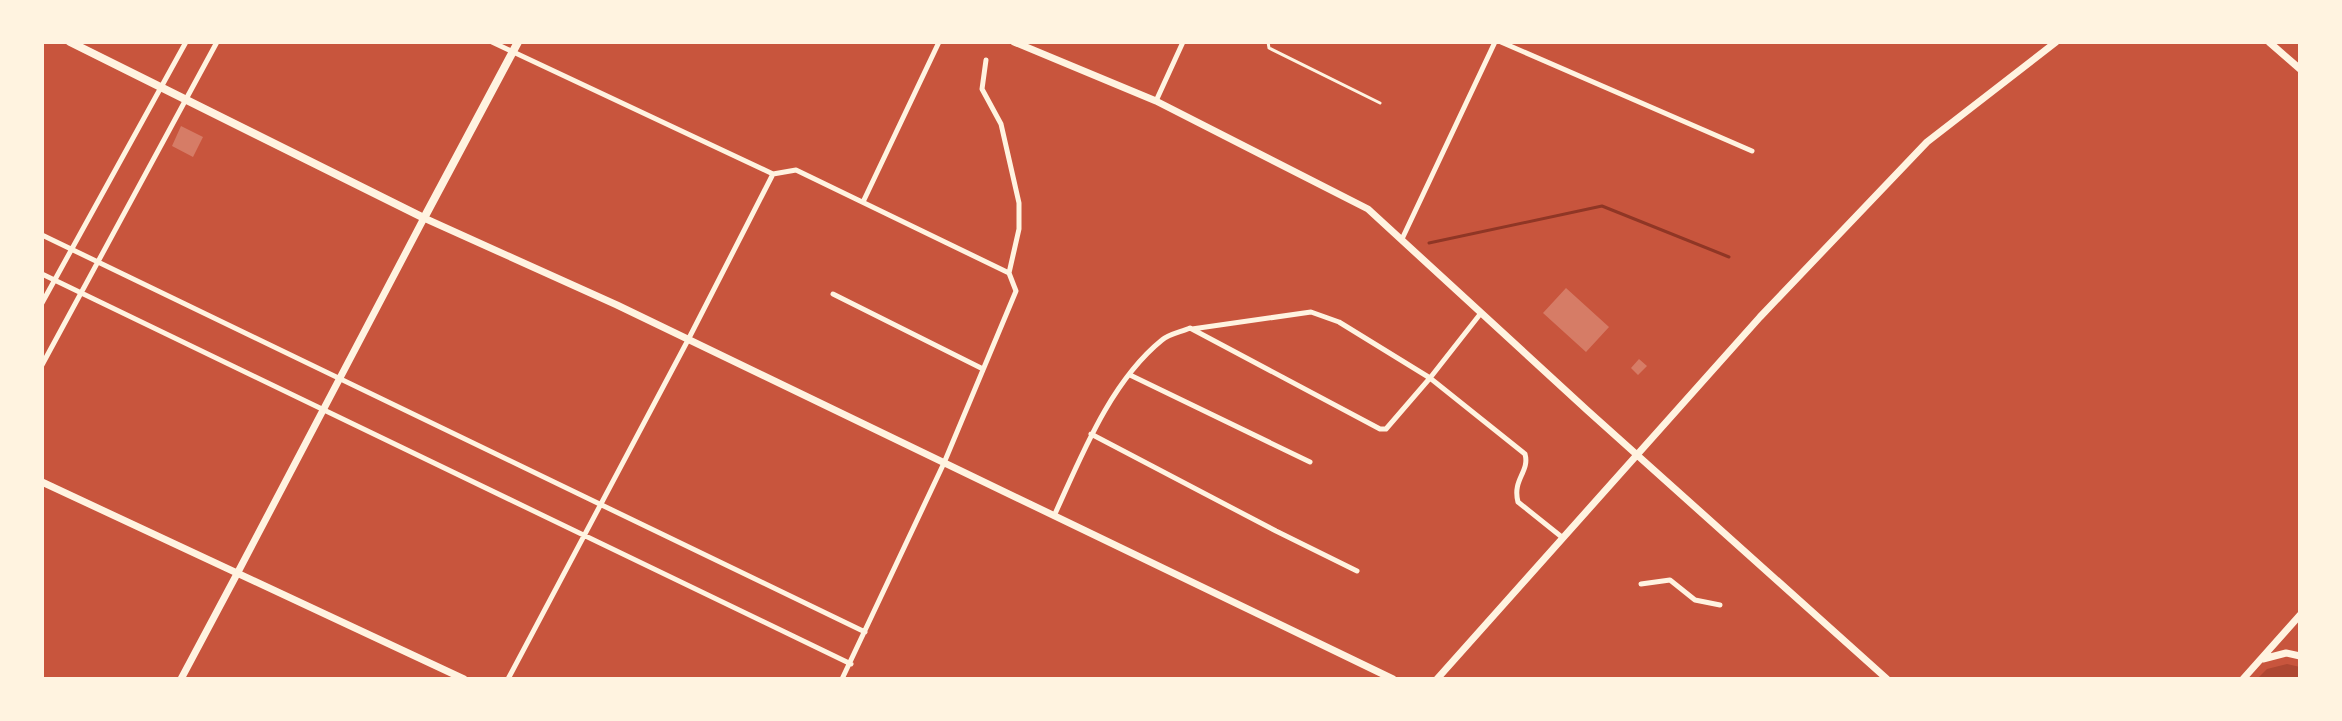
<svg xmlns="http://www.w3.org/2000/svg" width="2342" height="721" viewBox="0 0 2342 721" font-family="'PT Sans Narrow',sans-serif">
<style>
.green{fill:#ae4732}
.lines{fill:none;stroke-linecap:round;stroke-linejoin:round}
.stream{stroke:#8f3625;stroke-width:3}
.building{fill:#d67c66}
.service{stroke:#fff3e0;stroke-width:3}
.minor{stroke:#fff3e0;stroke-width:5}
.tertiary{stroke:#fff3e0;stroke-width:7}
.secondary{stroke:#fff3e0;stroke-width:7}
.primary{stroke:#fff3e0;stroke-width:8}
</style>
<rect width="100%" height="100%" fill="#c8553d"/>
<path class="green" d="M2287,664l13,3v12h-43l10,-10z"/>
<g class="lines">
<path class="stream" d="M1429,243l173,-37 127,51"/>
</g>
<path class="building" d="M181,126l22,11 -10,20 -21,-11z
M1566,288l43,39 -23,25 -43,-39z
M1639,359l8,7 -9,9 -7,-7z"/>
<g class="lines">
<path class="service" d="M1268,42l1,6 111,55"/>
<path class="minor" d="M492,42l281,132 23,-4 213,103
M1501,42l251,109
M1156,101l27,-59
M863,202l76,-160
M42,235l823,397
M1402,239l93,-197
M42,274l809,390
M833,294l150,75
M42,303l144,-261
M1192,329l119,-17 28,10 91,56 95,76c5,18 -13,25 -7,48l45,36
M42,365l175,-323
M1130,375l180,87
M1091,434l185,97 81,40
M1054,516c27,-59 56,-134 108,-176 7,-6 19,-8 28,-12l190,101h6l44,-51 51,-65
M1641,584l29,-4 25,20 25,5
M508,679l180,-339 85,-166
M842,679l102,-216 72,-172 -7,-18 10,-44v-26l-18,-79 -19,-35 4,-29"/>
<path class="tertiary" d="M1014,42l142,59 212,108 220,202 299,268
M424,218l193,87 776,374
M181,679l57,-107
M1437,679l323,-362 167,-175 129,-100"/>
<path class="secondary" d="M2269,42l31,27
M42,482l422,197
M238,572l186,-354
M2263,659l23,-6 14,3
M2243,679l57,-64"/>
<path class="primary" d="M70,42l354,176 94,-176"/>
</g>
<rect width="2342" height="721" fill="none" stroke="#fff3e0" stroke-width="88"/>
</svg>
